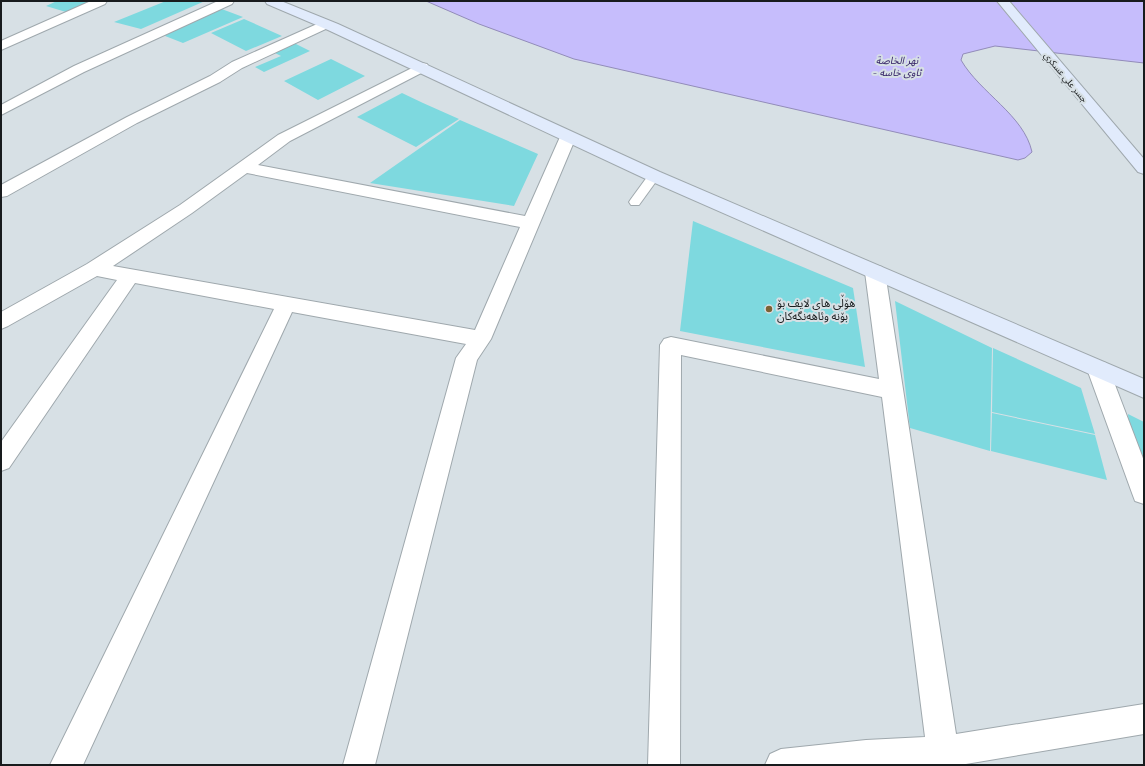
<svg xmlns="http://www.w3.org/2000/svg" width="1145" height="766" viewBox="0 0 1145 766" font-family="Figtree,'Noto Sans Arabic',sans-serif">
<style>
.water{fill:#c6bdfc;stroke:#928cb9}
.building{fill:#7ed9df}
.lines{fill:none;stroke-linecap:round;stroke-linejoin:round}
.lane-casing{stroke:#9fa8ad;stroke-width:2}
.street-casing{stroke:#9fa8ad;stroke-width:2}
.secondary-casing{stroke:#9fa8ad;stroke-width:2}
.lane{fill:#fff;fill-rule:evenodd}
.street{fill:#fff;fill-rule:evenodd}
.secondary{fill:#e1ebfc;fill-rule:evenodd}
.poi-dot{fill:#7c6234;stroke:#d7e0e5;stroke-width:1.5}
.labels{text-anchor:middle;dominant-baseline:central;stroke-width:4;stroke-linejoin:round;paint-order:stroke}
.far-street-label{font-size:9px;fill:#181b1d;stroke:#d7e0e5}
.far-water-label{font-size:10px;font-style:italic;fill:#311e64;stroke:#d7e0e5}
.poi-label{font-size:11px;fill:#181b1d;stroke:#d7e0e5;text-anchor:start}
</style>
<rect width="100%" height="100%" fill="#d7e0e5"/>
<path class="water" d="M426,1h718v62l-149,-17 -32,8 -2,6c19,33 63,55 71,92l-7,6 -7,2 -444,-101 -95,-35z"/>
<path class="building" d="M57,1h34l-25,11 -20,-6z
M166,1h39l-64,28 -27,-7z
M219,8l24,9 -60,26 -23,-9z
M244,19l38,17 -36,15 -35,-18z
M294,43l16,8 -46,21 -9,-5 26,-11 -8,-4z
M331,59l34,17 -47,24 -34,-19z
M402,93l21,10 -28,18 28,-18 36,16 -43,28 -59,-30z
M460,120l78,34 -24,52 -144,-23z
M693,221l160,67 12,79 -185,-36z
M895,301l97,47 -2,103 -80,-23z
M993,348l88,40 14,46 -103,-22z
M992,413l103,22 12,45 -116,-29z
M1128,414l16,8v64l-14,-48z"/>
<g class="lines">
<g class="lane-casing">
<path id="lane" d="M654,172l6,4 -21,29h-8l-2,-3 2,-3 19,-26z"/>
</g>
<g class="street-casing">
<path id="street" d="M91,1h16l-2,3 -104,46v-9z
M218,1h16l-2,3 -148,68 -83,43v-10l73,-39z
M326,20l6,4 -2,3 -88,41 -22,14 -83,41 -130,73 -6,1v-12l126,-68 83,-41 22,-14z
M422,63l5,1 2,3 -2,3 -137,71 -32,24 267,51 35,-79 2,-3h12l2,3 -85,202 -14,21 -102,405h-32l113,-407 10,-14 -174,-32 -209,453h-33l224,-456 -139,-26 -126,185 -8,3v-29l116,-162 -20,-4 -89,50 -7,3v-17l86,-48 93,-59 98,-70zM247,173l273,54 -45,103 -362,-64 79,-53z
M875,265l7,2 3,5 71,462 188,-30v30l-184,31h-195l5,-11 11,-5 85,-9 59,-3 -43,-340 -201,-42 -1,410h-32l12,-420 4,-6 7,-2 208,42 -14,-107 3,-5z
M1098,361l8,2 3,6 35,92v43l-9,-3 -3,-8 -45,-124 3,-6z"/>
</g>
<g class="secondary-casing">
<path id="secondary" d="M265,1h16l57,23 322,148 484,207v19l-496,-218 -320,-150 -61,-26z
M997,1h12l135,158v15l-6,-2z"/>
</g>
<use href="#lane" class="lane"/>
<use href="#street" class="street"/>
<use href="#secondary" class="secondary"/>
</g>
<circle class="poi-dot" cx="769" cy="309" r="4"/>
<g class="labels">
<g class="far-street-label">
<text transform="translate(1066 77) rotate(50)">جسر علي عسكري</text>
</g>
<g class="far-water-label">
<text x="897" y="60">نهر الخاصة<tspan x="897" dy="12">- ئاوی خاسە</tspan></text>
</g>
<g class="poi-label">
<text x="777" y="303">هۆڵی های لایف بۆ<tspan x="777" dy="13">بۆنە وئاهەنگەکان</tspan></text>
</g>
</g>
<rect width="1145" height="766" fill="none" stroke="#181b1d" stroke-width="4"/>
</svg>
